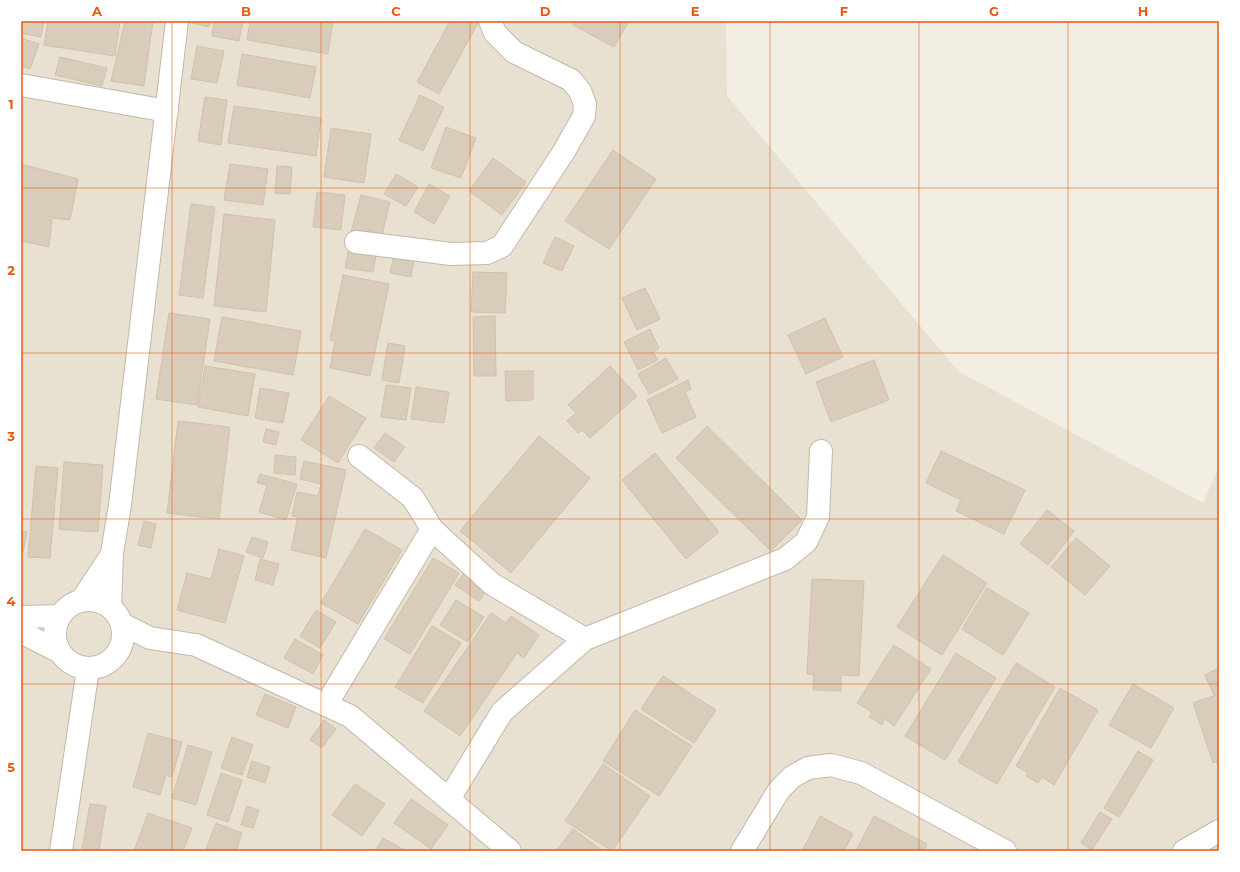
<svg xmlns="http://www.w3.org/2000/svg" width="1240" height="872" viewBox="0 0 1240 872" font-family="Montserrat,sans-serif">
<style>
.residential{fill:#e8e0d0}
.building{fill:#d9ccba;stroke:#d2c1aa}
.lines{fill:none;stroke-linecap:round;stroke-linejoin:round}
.minor-casing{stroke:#c3b8a8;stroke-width:24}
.minor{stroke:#fff;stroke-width:22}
.grid{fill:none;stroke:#e8590c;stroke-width:1;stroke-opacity:0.55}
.neatline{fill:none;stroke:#e8590c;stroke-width:1.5}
.grid-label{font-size:13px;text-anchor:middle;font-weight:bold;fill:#e8590c}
</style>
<rect width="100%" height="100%" fill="#f3eee3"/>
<path class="residential" d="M21,21h705l1,75 231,275 245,132 16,-36v384h-1198z"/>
<path class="building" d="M21,21h23l-3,16 -20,-4z
M48,21h72l-5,35 -71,-11z
M125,21h28l-9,65 -33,-5z
M193,21h17l-1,6 -17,-4z
M214,21h29l-4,20 -27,-5z
M250,21h83l-5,33 -81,-14z
M450,21h23l5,2 -39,71 -22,-12z
M575,21h54l-15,26 -41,-22z
M21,38l18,6 -9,25 -9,-3z
M197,46l27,5 -7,32 -26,-4z
M242,54l74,13 -6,31 -73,-13z
M60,57l47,11 -5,18 -47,-11z
M420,95l24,12 -21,44 -24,-11z
M205,97l22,3 -6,45 -23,-4z
M234,106l87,12 -5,38 -88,-13z
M446,127l30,11 -15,40 -30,-10z
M331,128l40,6 -7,49 -40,-6z
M613,150l43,29 -47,70 -44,-28z
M493,158l33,24 -24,33 -33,-24z
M21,164l57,15 -8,41 -18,-2 -3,29 -28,-6z
M230,164l38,5 -5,36 -39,-5z
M277,166l15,1 -2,27 -15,-1z
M396,174l22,13 -12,19 -22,-12z
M429,184l21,12 -16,28 -20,-12z
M317,192l28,3 -4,35 -28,-3z
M361,195l29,7 -9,37 -30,-7z
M191,204l24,3 -12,91 -24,-3z
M224,214l51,6 -9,92 -52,-6z
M555,237l19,9 -12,25 -19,-8z
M348,252l28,3 -3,17 -28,-4z
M394,255l20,5 -3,17 -21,-4z
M473,272l34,1 -2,40 -34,-1z
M343,275l46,9 -19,92 -40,-8 5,-27 -5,-1z
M645,288l15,31 -23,11 -15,-32z
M169,313l41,6 -13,86 -41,-6z
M495,316l1,60h-22l-1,-59z
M222,317l79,14 -8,44 -79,-14z
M825,318l18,39 -37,17 -18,-39z
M650,329l9,19 -6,4 5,8 -20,10 -14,-28z
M388,343l17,3 -6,37 -17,-3z
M666,358l12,21 -29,15 -11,-20z
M874,360l15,40 -58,22 -15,-40z
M205,366l50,8 -7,42 -50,-9z
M610,366l27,30 -47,42 -8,-8 -4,3 -11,-12 9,-8 -8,-8z
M505,371h28v29l-27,1z
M688,380l3,9 -6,3 11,25 -34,16 -15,-33z
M386,385l25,3 -5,32 -25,-3z
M416,387l33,5 -5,31 -33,-4z
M260,388l29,5 -6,30 -28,-5z
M329,396l37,22 -28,45 -37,-23z
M178,421l52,6 -11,92 -52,-6z
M707,426l95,94 -31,31 -95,-93z
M266,429l13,3 -3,13 -13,-3z
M385,433l20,14 -11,15 -20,-14z
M539,436l51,42 -79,95 -51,-42z
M941,451l84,39 -21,44 -48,-23 5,-11 -35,-17z
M655,453l64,79 -33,27 -64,-79z
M275,455l21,2 -1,18 -21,-2z
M304,461l42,9 -20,88 -35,-8 7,-33 -6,-1 5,-24 21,4 3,-12 -21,-5z
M64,462l39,3 -5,67 -39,-3z
M36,466l22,2 -8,90 -22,-1z
M260,474l37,10 -11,36 -27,-8 8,-27 -10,-2z
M1047,510l27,21 -26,34 -28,-21z
M144,521l12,3 -5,24 -13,-3z
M365,529l37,21 -44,74 -37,-21z
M21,531l6,1 -4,20h-2z
M252,537l16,5 -5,16 -17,-6z
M1076,538l34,28 -25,29 -34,-28z
M219,549l25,7 -19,67 -48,-13 10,-37 24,6z
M943,555l44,28 -45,72 -45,-28z
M433,558l26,15 -49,81 -26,-15z
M260,559l19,5 -6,21 -18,-5z
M464,573l24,15 -9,13 -24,-16z
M812,579l52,2 -5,95 -18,-1v16l-28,-1 1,-15 -7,-1z
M987,588l42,25 -26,42 -41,-26z
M456,600l28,17 -16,25 -28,-17z
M316,610l20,12 -16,26 -20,-12z
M491,613l15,10 5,-7 28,19 -15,23 -7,-5 -57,83 -36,-25z
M432,626l29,17 -38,60 -28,-16z
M295,639l28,16 -10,19 -29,-16z
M894,645l37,24 -37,57 -9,-7 -3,6 -13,-8 3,-5 -15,-9z
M956,653l40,25 -51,82 -40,-24z
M1016,663l39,24 -58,97 -39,-22z
M1219,668v25l-5,2 -9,-20z
M663,676l53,34 -22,33 -53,-34z
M1133,684l41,24 -23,40 -42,-23z
M1060,688l38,22 -44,75 -12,-8 -4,6 -12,-7 2,-3 -12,-7z
M265,694l31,13 -8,21 -32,-13z
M1219,694v67l-6,2 -20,-60z
M635,710l57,36 -33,50 -56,-35z
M324,720l12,9 -14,19 -12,-8z
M148,733l34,9 -10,35 -6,-2 -6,20 -27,-8z
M232,737l21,8 -11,30 -21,-7z
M188,745l24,7 -16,53 -24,-7z
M1138,751l15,9 -34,57 -15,-9z
M252,761l18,6 -5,16 -18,-6z
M603,764l47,32 -38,55 -47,-30z
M221,773l21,7 -14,42 -21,-7z
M355,784l30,20 -23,32 -30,-21z
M411,799l37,26 -17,24 -37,-26z
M90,804l16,2 -7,45 -17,-1z
M247,806l12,4 -6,18 -12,-3z
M1100,812l12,7 -20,31 -11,-7z
M148,813l44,15 -9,23h-49z
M820,816l33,18 -9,17h-42z
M874,816l53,28 -3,7h-68z
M216,823l26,10 -6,18 -30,-2z
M573,829l30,22h-44l-2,-1z
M383,838l23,13h-31z"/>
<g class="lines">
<g class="minor-casing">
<path id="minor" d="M21,85l146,26
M356,242l95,12 36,-1 15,-7 61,-93 21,-37 1,-12 -5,-13 -9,-11 -57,-28 -19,-19 -5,-12
M359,456l54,42 19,31 60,55 93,55
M55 634a34 34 0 1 1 68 0a34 34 0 1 1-68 0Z
M82,600l30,-46
M110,606l2,-53 8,-48 57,-484
M21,617l37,-1
M122,624l28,14 46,7 154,71 160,135
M21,632l37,19
M326,705l106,-176
M449,799l53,-87 83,-73 200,-80 21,-17 12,-25 3,-66
M61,851l27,-182
M742,851l37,-61 13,-13 16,-9 23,-3 30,8 144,78
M1184,851l35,-20"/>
</g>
<use href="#minor" class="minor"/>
</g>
<path class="grid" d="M172,21v830M321,21v830M470,21v830M620,21v830M770,21v830M919,21v830M1068,21v830M21,188h1198M21,353h1198M21,519h1198M21,684h1198"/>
<rect width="1240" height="872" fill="none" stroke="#ffffff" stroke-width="44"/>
<rect x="22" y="22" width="1196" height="828" class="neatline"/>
<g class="grid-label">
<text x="97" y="16">A</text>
<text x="246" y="16">B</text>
<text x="396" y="16">C</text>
<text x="545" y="16">D</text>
<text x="695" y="16">E</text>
<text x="844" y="16">F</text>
<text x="994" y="16">G</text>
<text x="1143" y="16">H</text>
<text x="11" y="109">1</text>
<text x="11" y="275">2</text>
<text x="11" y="441">3</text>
<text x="11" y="606">4</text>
<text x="11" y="772">5</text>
</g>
</svg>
